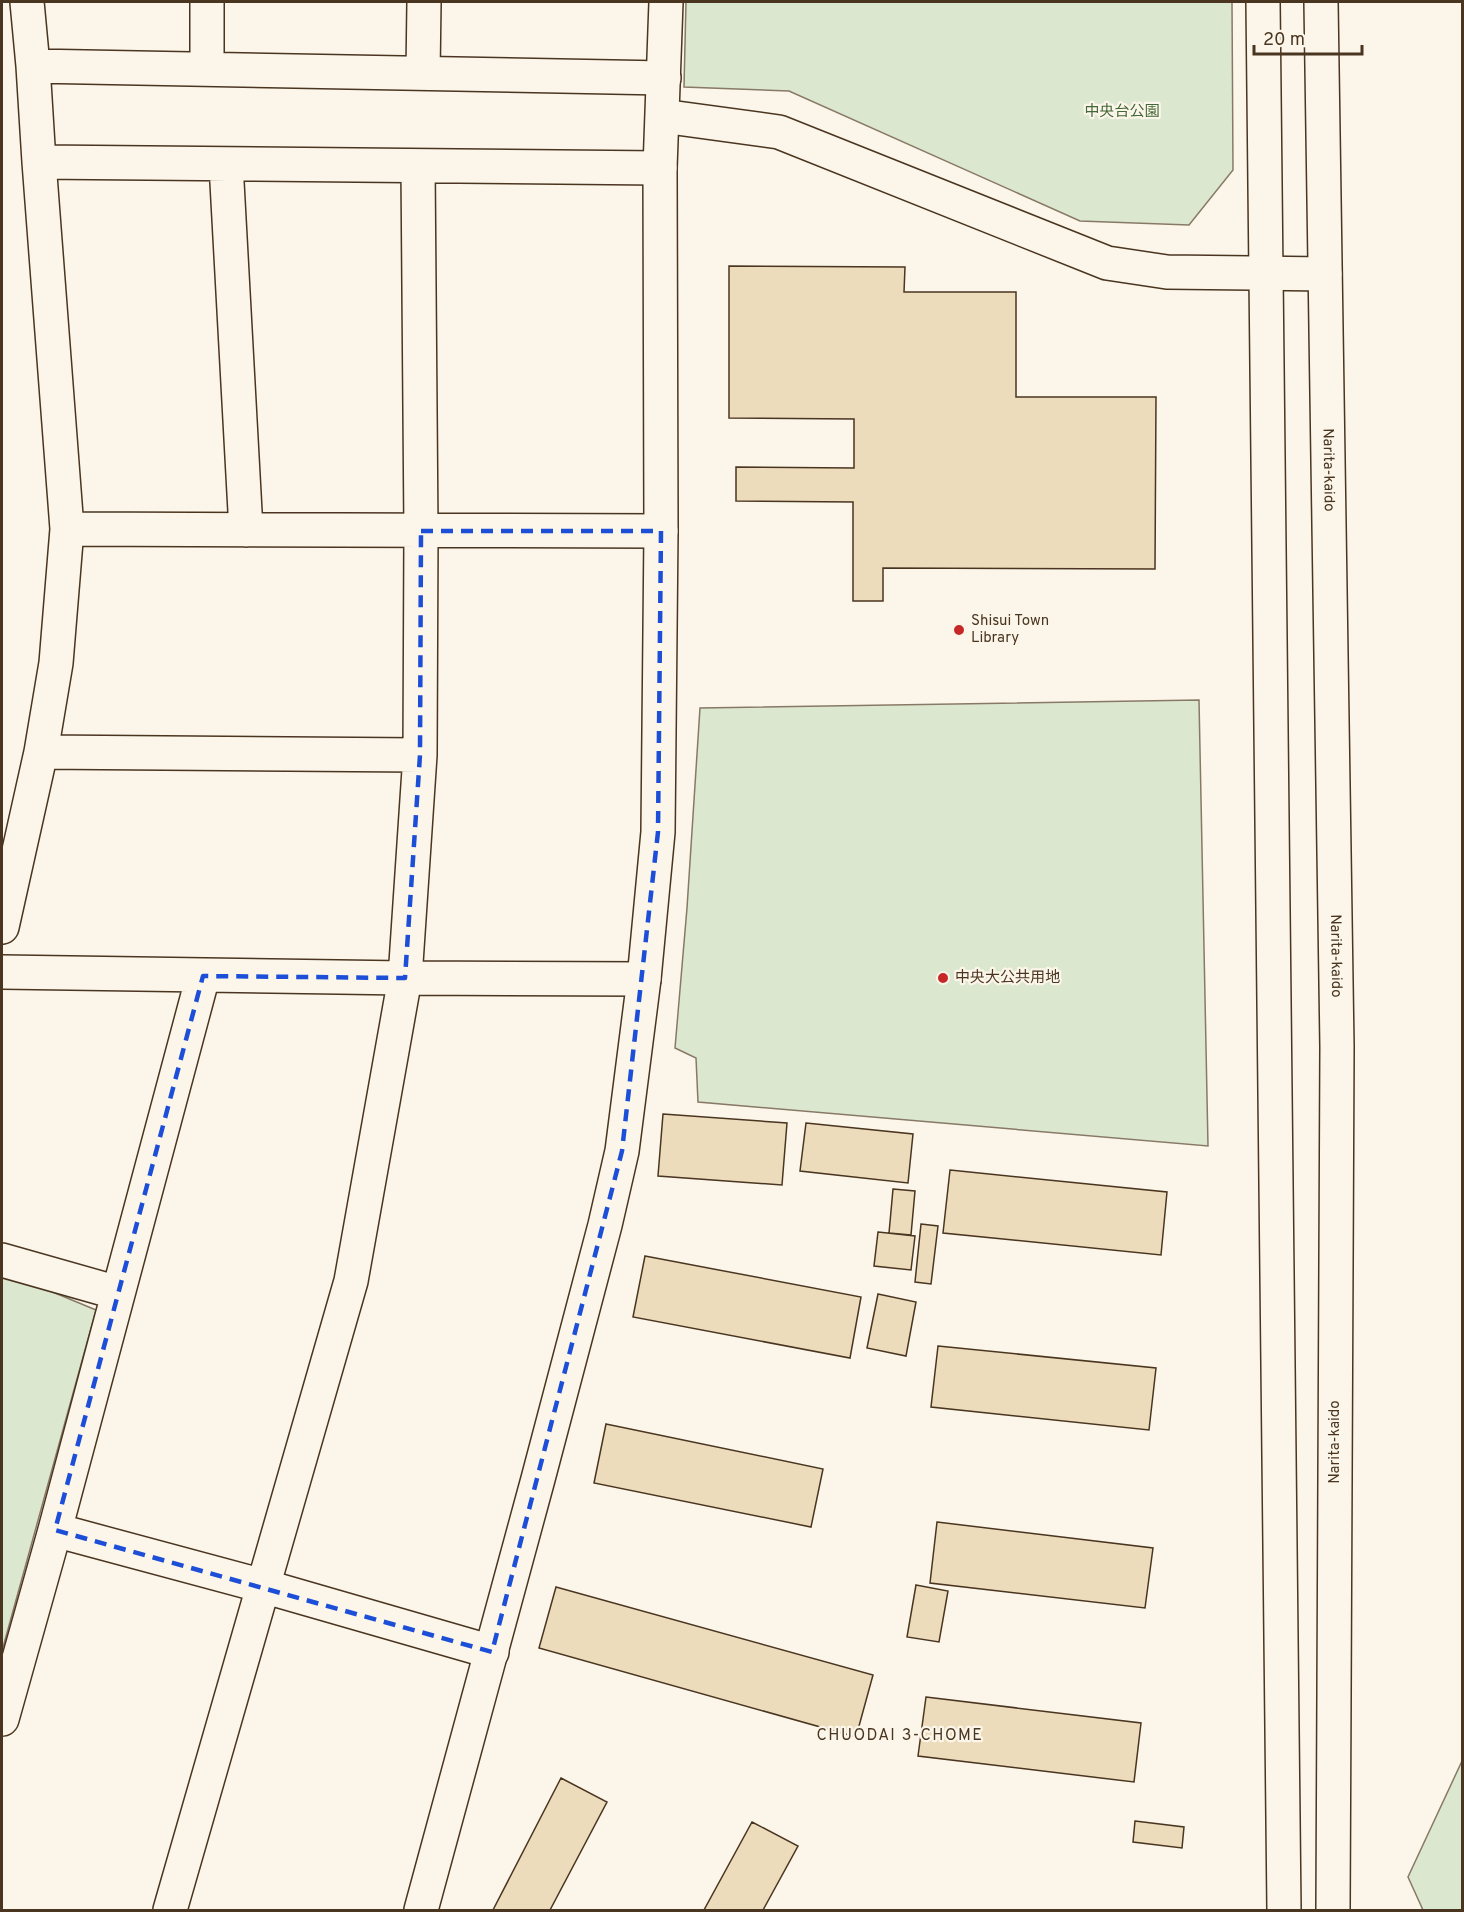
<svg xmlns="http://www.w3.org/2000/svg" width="1464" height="1912" viewBox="0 0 1464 1912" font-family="Overpass,'Noto Sans JP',sans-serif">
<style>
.green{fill:#dce7d0;stroke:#887966;stroke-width:1.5}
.building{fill:#ecdcbc;stroke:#4a3520;stroke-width:1.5}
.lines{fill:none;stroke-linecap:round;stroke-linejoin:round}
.minor-casing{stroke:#4a3520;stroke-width:36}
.tertiary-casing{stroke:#4a3520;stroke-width:36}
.trunk-casing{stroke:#4a3520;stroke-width:36}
.minor{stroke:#fbf6e9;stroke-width:33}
.tertiary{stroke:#fbf6e9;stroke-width:33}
.trunk{stroke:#fbf6e9;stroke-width:33}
.marked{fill:none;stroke:#1d4ed8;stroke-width:4.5;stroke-dasharray:12 8;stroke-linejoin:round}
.poi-dot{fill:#c62828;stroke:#fbf6e9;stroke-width:2}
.labels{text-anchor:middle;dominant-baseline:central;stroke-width:4.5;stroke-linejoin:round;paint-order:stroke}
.park-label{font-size:15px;fill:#436837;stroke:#fbf6e9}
.street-label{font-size:15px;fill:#4a3520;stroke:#fbf6e9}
.poi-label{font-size:15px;fill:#4a3520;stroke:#fbf6e9;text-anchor:start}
.neighbourhood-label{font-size:16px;letter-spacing:1.5px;fill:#4a3520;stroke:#fbf6e9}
</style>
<rect width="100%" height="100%" fill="#fbf6e9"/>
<path class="green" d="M686,2h546l1,168 -44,55 -109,-4 -291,-130 -105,-4z
M1199,700l9,446 -510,-44 -2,-44 -21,-10 12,-140 13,-200z
M2,1271l94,39 -94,341z
M1462,1761v149h-39l-15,-33z"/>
<path class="building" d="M729,266l176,1 -1,25h112v105h140l-1,172 -272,-1v33h-30v-99l-117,-1v-34l118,1v-49l-125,-1z
M663,1114l124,9 -5,62 -124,-9z
M806,1123l107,11 -5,49 -108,-12z
M950,1170l217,22 -6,63 -218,-22z
M893,1189l22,2 -4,44 -22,-2z
M921,1224l17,2 -7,58 -16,-2z
M878,1232l37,4 -4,34 -37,-4z
M645,1256l216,41 -11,61 -217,-41z
M878,1294l38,8 -10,54 -39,-8z
M938,1346l218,22 -7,62 -218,-23z
M606,1424l217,45 -12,58 -217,-44z
M937,1522l216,26 -8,60 -215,-25z
M916,1585l32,6 -9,51 -32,-5z
M556,1587l317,88 -17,62 -317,-89z
M926,1697l215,26 -7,59 -216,-26z
M561,1778l46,24 -57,108h-57z
M1135,1821l49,6 -2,21 -49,-6z
M752,1822l46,24 -35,64h-59z"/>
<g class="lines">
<g class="minor-casing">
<path id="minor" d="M33,66l631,12
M207,69v-67
M423,73l1,-71
M39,162l621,6
M226,164l20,366
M67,529l594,2
M41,752l379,3
M2,927l39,-175 15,-89 11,-134 -28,-367 -6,-96 -6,-64
M2,972l403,6 239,1
M2,1260l116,33
M55,1530l208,56 229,66
M2,1719l53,-189 148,-554
M170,1910l181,-629 54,-303 15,-223 1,-224 -3,-365"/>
</g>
<g class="tertiary-casing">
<path id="tertiary" d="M662,116l117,16 328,131 60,9 158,2
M421,1910l117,-431 67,-254 17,-74 22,-172 14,-147 3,-301 -1,-363 6,-166"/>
</g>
<g class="trunk-casing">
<g id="trunk">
<path d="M1263,2l21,1908"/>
<path id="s1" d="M1321,2l16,1045 -4,863"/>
</g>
</g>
<use href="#minor" class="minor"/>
<use href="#tertiary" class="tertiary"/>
<use href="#trunk" class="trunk"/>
</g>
<path class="marked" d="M421,531h240l-3,301 -36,319 -130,501 -437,-122 148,-554 202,2 15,-223z"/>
<g class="poi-dot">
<circle cx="959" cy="630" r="6"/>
<circle cx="943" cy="978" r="6"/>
</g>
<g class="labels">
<g class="park-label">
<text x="1122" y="112">中央台公園</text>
</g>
<g class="street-label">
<text stroke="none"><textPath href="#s1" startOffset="468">Narita-kaido</textPath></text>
<text stroke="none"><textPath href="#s1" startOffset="954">Narita-kaido</textPath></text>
<text transform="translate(1335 1442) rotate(-90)">Narita-kaido</text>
</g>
<g class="poi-label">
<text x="971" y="621">Shisui Town<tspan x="971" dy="17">Library</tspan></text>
<text x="955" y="978">中央大公共用地</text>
</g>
<g class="neighbourhood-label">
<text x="900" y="1736">CHUODAI 3-CHOME</text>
</g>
</g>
<rect width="1464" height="1912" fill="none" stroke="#4a3520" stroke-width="6"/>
<path d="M1254 45v9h108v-9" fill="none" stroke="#4a3520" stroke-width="3"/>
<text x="1263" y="45" font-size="18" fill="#4a3520" stroke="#fbf6e9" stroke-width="4.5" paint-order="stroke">20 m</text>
</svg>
